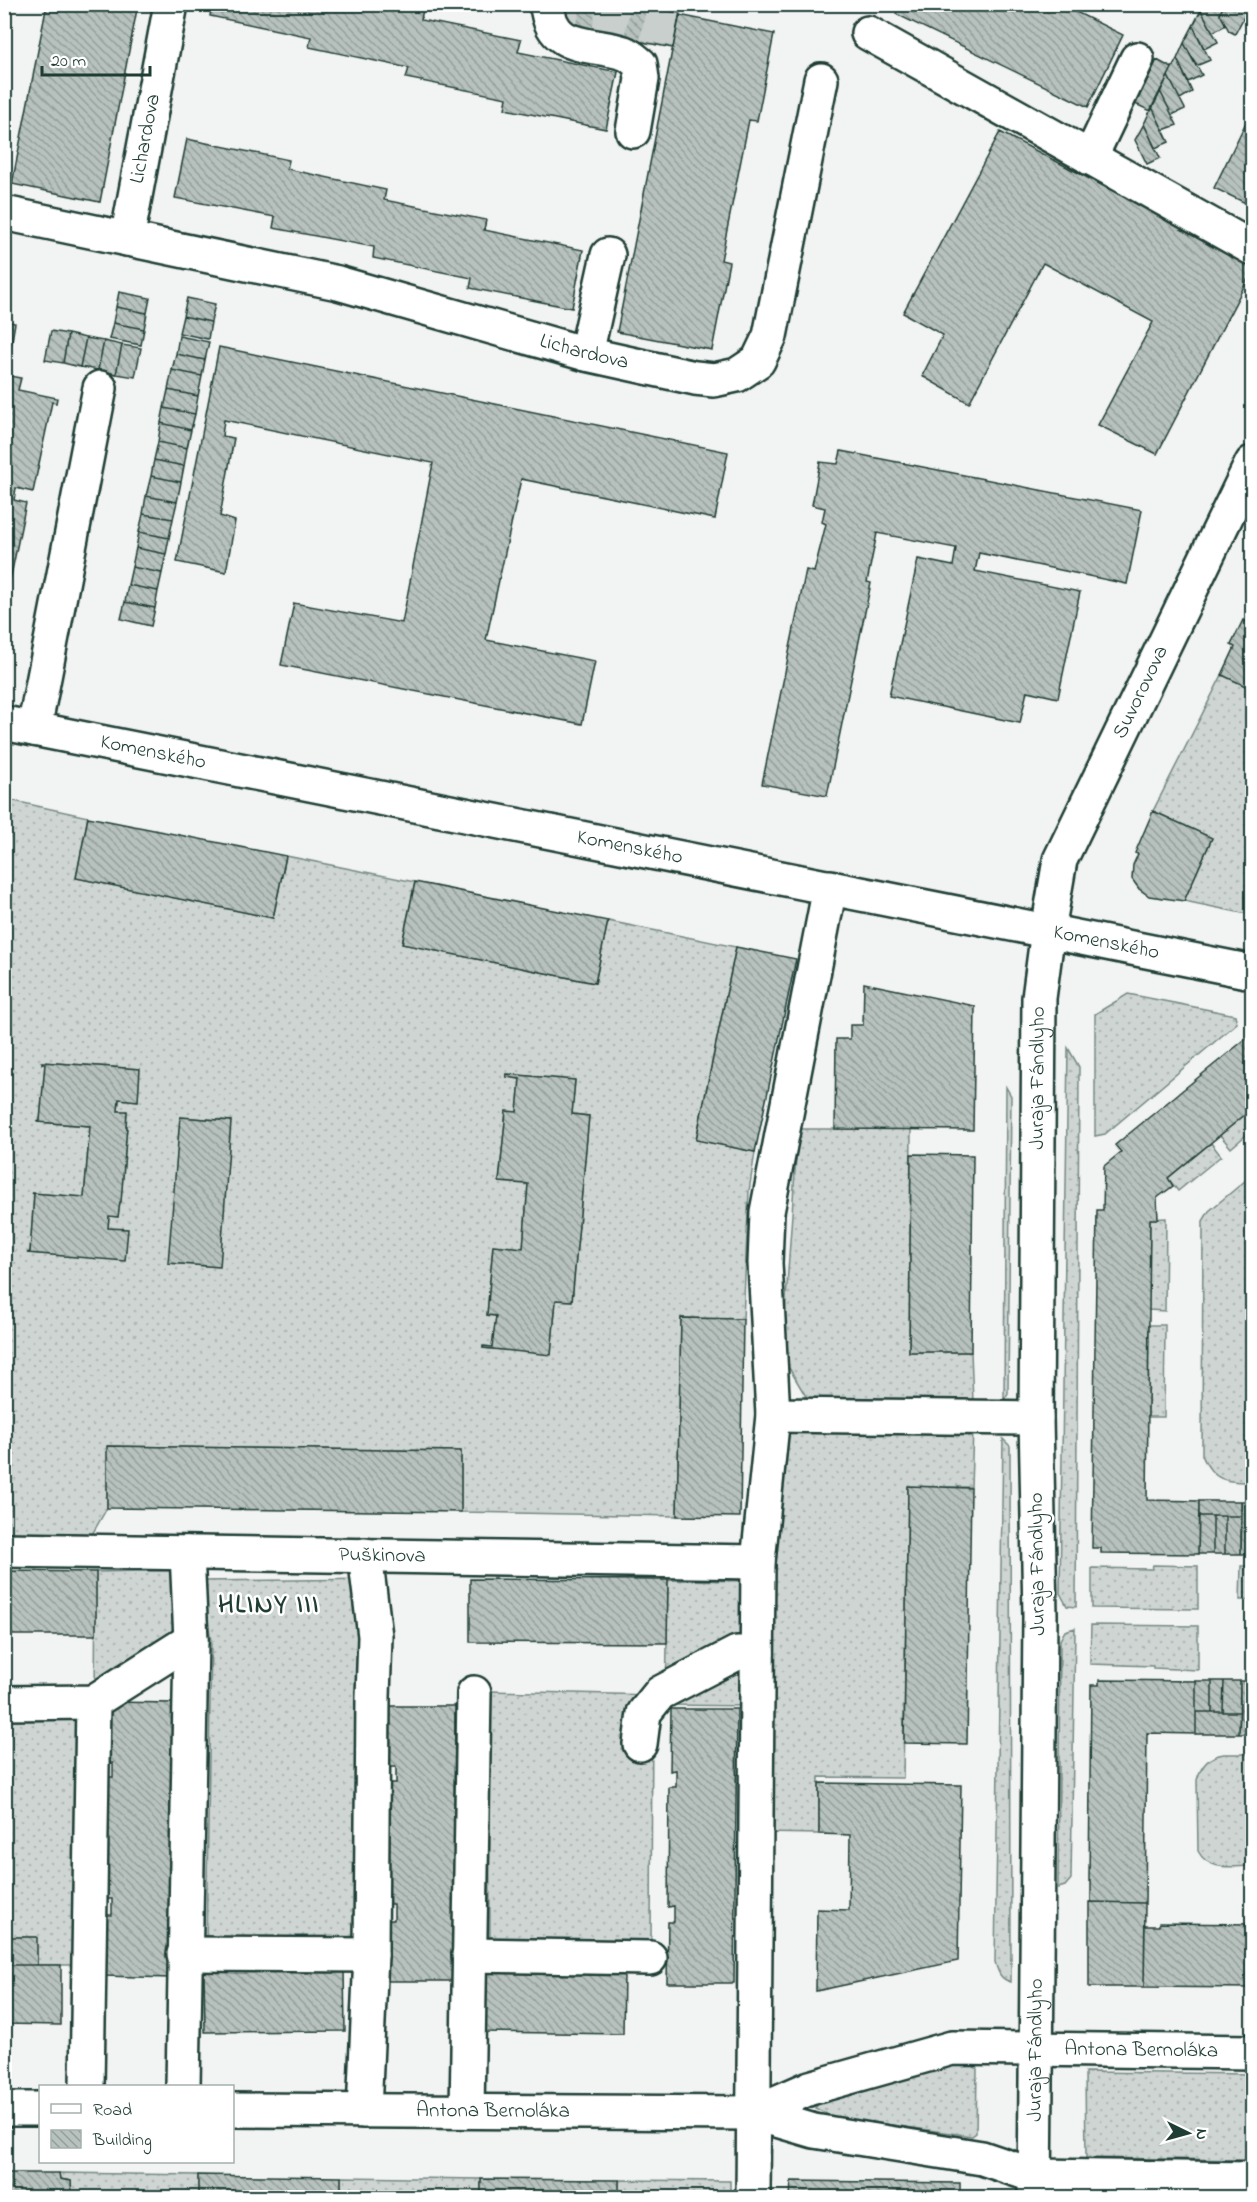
<svg xmlns="http://www.w3.org/2000/svg" width="1257" height="2202" viewBox="0 0 1257 2202" font-family="'Indie Flower',sans-serif">
<style>
.grass{fill:url(#grass-dots);stroke:#768984;stroke-width:1.5;fill-rule:evenodd}
.building{fill:url(#building-back-hatch);stroke:#1f3d34;stroke-width:1.5}
.lines{fill:none;stroke-linecap:round;stroke-linejoin:round}
.minor-tunnel{stroke:#c8cfcd;stroke-width:33;stroke-dasharray:33 16;stroke-linecap:butt}
.minor-casing{stroke:#1f3d34;stroke-width:38}
.minor{stroke:#fff;stroke-width:33}
.labels{text-anchor:middle;dominant-baseline:central;stroke-width:5;stroke-linejoin:round;paint-order:stroke}
.street-label{font-size:21px;fill:#1f3d34;stroke:#fff}
.district-label{font-size:27px;font-weight:bold;letter-spacing:1.5px;fill:#1f3d34;stroke:#fff}
</style>
<defs>
<pattern id="grass-dots" width="8" height="8" patternUnits="userSpaceOnUse" patternTransform="scale(1.5)"><rect width="8" height="8" fill="#ced5d3"/><path d="M2 2h.1M6 6h.1" fill="none" stroke="#b0b8b6" stroke-width="1.8" stroke-linecap="round"/></pattern>
<pattern id="building-back-hatch" width="6" height="6" patternUnits="userSpaceOnUse" patternTransform="scale(1.5)"><rect width="6" height="6" fill="#b7c1bd"/><path d="M-1 5l2 2M0 0l6 6M5-1l2 2" fill="none" stroke="#949e9a"/></pattern>
</defs>
<rect width="100%" height="100%" fill="#f2f3f3"/>
<filter id="ink" filterUnits="userSpaceOnUse"><feTurbulence type="fractalNoise" baseFrequency=".0167" numOctaves="2"/><feDisplacementMap in="SourceGraphic" scale="12" xChannelSelector="R" yChannelSelector="G"/><feConvolveMatrix kernelMatrix="1 2 1 2 8 2 1 2 1" color-interpolation-filters="sRGB"/></filter>
<g filter="url(#ink)">
<path class="grass" d="M1222,675l30,14v226l-68,-14 28,-63 -59,-27z
M5,799l83,18 -12,61 197,40 13,-62 129,26 -13,62 193,39 13,-62 128,26 -40,192 59,13 -6,39 -6,128 -62,-1 -4,198 -216,-4v-61l-353,-5 -1,62 -25,44 -77,-2zM42,1062l97,7 -1,32 -19,-2 -1,12 9,1 -1,14 1,1 -6,74 -1,1 -2,15 -9,-1 -1,12 19,2 -2,30 -98,-7 3,-1 4,-58 -2,-1 52,4 6,-71 -53,-4 3,-1 5,-57zM506,1074l69,7 -3,33 17,2 -17,185 -16,-1 -5,54 -68,-6 1,-2 8,1 4,-31 -9,-1 6,-70 30,3 5,-64 -29,-2 7,-71 11,1 3,-33 -13,-2zM180,1117l51,4 -12,146 -50,-4z
M1128,994l107,21 2,8 -132,111 -10,2v-122z
M1068,1048l11,19 -3,540 -9,-1 -7,-13z
M1006,1087l5,9 -3,297 -4,7z
M1252,1109v21l-21,18 -11,-13z
M798,1129h113l-2,223h62l2,50 -165,-2 -26,-44z
M1211,1143l10,13 -43,35 -10,-13z
M1252,1175v307c-25,0 -39,0 -50,-27l1,-234 6,-10z
M1166,1218l-1,93 -17,-1 2,-91z
M1149,1325h16l-1,92h-16z
M973,1429l-2,58h-63l-5,291 -84,-1v57l-55,-1 11,-403z
M1003,1439l7,7 1,536c-11,-3 -13,-10 -16,-20z
M1153,1565l45,1v43l-106,-1v-40l60,1z
M1241,1566h11v34h-12z
M186,1570l11,71 -102,54 1,-123z
M383,1579l9,61 -23,56 -1,250h-162l5,-305 -9,-60z
M668,1580l90,1 -3,125 -89,-1z
M1091,1625l107,1v44l-45,-2v-2l-63,-2z
M1075,1628l-4,251 -6,7 -7,2 2,-248 5,-9z
M489,1691l163,4 -1,257 -161,-3z
M81,1716l-3,249h-41l-1,-28h-31v-220z
M1224,1754h28v112c-20,0 -43,6 -54,-15l-1,-71c4,-15 12,-24 27,-26z
M949,2064h22l6,5 -1,64 -4,3 -139,-19 -18,-9 5,-6z
M1085,2072l167,2v86l-166,-2z
M59,2173l139,2v22h-128l2,-2 -1,-14 -11,-2z
M341,2177l140,2v18l-140,1z
M619,2180l111,1v16h-111z"/>
<path class="building" d="M47,4h91l-38,198 -88,-18z
M212,4h189l22,5 -2,11 100,20 -3,12 100,20 -12,57 -101,-20 2,-11 -101,-20 3,-10 -100,-21 2,-10 -101,-21z
M560,4h74l46,10 -7,34 -117,-23z
M901,4h159l63,31 -35,72 -192,-93z
M1204,4h20l-4,10 6,11 -13,7 -12,-22z
M1224,4h16l8,5 -13,25 -6,-3 -9,-17z
M1201,10l17,32 -14,7 -11,-23z
M679,15l95,19 -17,87 -8,-1 -28,140 8,2 -17,88 -95,-18z
M1193,26l17,34 -14,6 -12,-23z
M1184,43l18,32 -14,7 -11,-23z
M1177,59l15,33 -12,7 -12,-23z
M1157,60l15,8 -21,43 -16,-7z
M1168,76l17,33 -13,6 -12,-24z
M1160,91l17,34 -14,5 -11,-23z
M1152,107l17,35 -14,6 -11,-24z
M1252,110v96l-38,-18z
M1144,124l16,34 -13,6 -12,-24z
M1000,132l252,132v7l-95,183 -59,-29 55,-103 -110,-59 -74,140 -47,-27 21,-41 -40,-22z
M187,139l102,21 -2,9 99,21 -2,10 102,20 -2,10 99,20 -11,58 -102,-20 2,-10 -99,-20 1,-11 -101,-19 2,-11 -100,-19z
M119,292l31,6 -3,15 -31,-6z
M187,298l28,6 -4,18 -28,-6z
M116,307l31,6 -3,16 -31,-6z
M183,316l28,6 -3,17 -29,-6z
M4,321l11,2 -5,29 -6,-1z
M113,323l31,6 -3,16 -32,-6z
M51,331l17,3 -5,29 -18,-3z
M68,334l18,4 -6,29 -17,-4z
M179,336l30,6 -4,18 -29,-6z
M86,338l18,3 -6,29 -18,-3z
M104,341l18,4 -6,29 -18,-4z
M122,345l19,3 -6,29 -19,-3z
M219,347l509,105 -13,67 -194,-40 -35,161 109,21 -13,63 -301,-59 13,-62 108,20 31,-160 -209,-43 -2,16 12,2 -14,78 15,5 -9,51 -49,-10z
M176,354l29,6 -3,16 -30,-6z
M172,370l30,6 -4,20 -30,-6z
M4,375l17,3 -3,12 39,8 -1,5 -4,-1 -19,90 -17,-4 -2,12 12,3 -21,102z
M168,390l30,6 -3,18 -31,-6z
M164,408l31,6 -4,16 -30,-7z
M161,423l30,7 -4,18 -29,-6z
M158,442l29,6 -3,18 -30,-6z
M841,451l301,59 -15,74 -148,-31 -4,18 105,21 -22,106 -31,-7 -7,32 -131,-27 29,-137 35,7 3,-18 -79,-15 -10,49 4,1 -44,213 -65,-12 44,-214 8,2 12,-48 -4,-2 3,-14 -13,-3 8,-43 18,2z
M154,460l30,6 -3,16 -30,-6z
M151,476l30,6 -4,20 -31,-6z
M146,496l31,6 -4,17 -30,-5z
M143,514l30,5 -4,19 -30,-6z
M139,532l30,6 -3,16 -30,-6z
M136,548l30,6 -4,19 -30,-6z
M132,567l30,6 -4,18 -30,-6z
M128,585l30,6 -3,17 -30,-6z
M125,602l30,6 -4,18 -30,-7z
M1243,620l9,4v65l-30,-14 13,-28 -4,-2z
M1153,811l59,27 -28,63 -35,-5 -10,-7 -7,-10 1,-14 5,-11 -3,-1z
M88,817l198,39 -13,62 -197,-40z
M415,882l193,39 -13,62 -193,-39z
M736,947l60,12 -41,193 -59,-12z
M864,983l111,23 -2,124 -138,-1 1,-90h14v-14h13z
M1248,1037l4,6v66l-84,69 5,8 -16,12 1,21h-8l-3,281 52,1 -1,53 -97,-1v-5h-9l5,-338h6l1,-44 17,-14 -6,-7z
M42,1062l98,7 -2,32 -19,-2 -1,12h9l-1,15h1l-6,76h-1l-2,15 -9,-1 -1,12 20,1 -3,32 -98,-8 3,-1 4,-58 -2,-1 52,4 6,-71 -53,-4 3,-1 5,-57h-3z
M507,1074l68,6 -3,34 17,2 -17,185 -16,-1 -5,55 -68,-7v-2l9,1 4,-31 -9,-1 6,-70 30,3 5,-64 -29,-2 7,-71 11,1 3,-33 -14,-2z
M180,1117l51,4 -11,146 -52,-4z
M911,1154l62,1 -2,197h-62z
M681,1318l62,1 -3,198 -63,-1z
M107,1446l354,5v61l-354,-4z
M908,1486l63,2 -4,256 -63,-1z
M1199,1501h42l1,15h-43z
M1241,1501h11v53h-11z
M1199,1516h14v38h-15z
M1213,1516h12v38h-12z
M1225,1516h17l-1,38h-16z
M4,1571l92,1v63h-92z
M470,1579l198,1 -1,63 -197,-1z
M1099,1680l97,1v53l-49,-1 -2,170 -54,-1v-21h-2l2,-196h8z
M1196,1681h16v31h-16z
M1212,1681h12l-1,31h-11z
M1224,1681h16v31h-17z
M1240,1681h12v53h-13z
M109,1702l65,1 -4,275 -66,-2 2,-61h6v-16h-6l2,-122h5v-14h-5z
M390,1706h65l-2,275h-65v-61h6v-16h-5l1,-121h6v-16h-6z
M671,1709h66l-3,274h-67l1,-61h6v-16l-6,1 1,-120h7v-17l-6,1z
M1196,1712h44l-1,22h-43z
M819,1783l142,2 -3,176 -142,30 1,-82 32,1 1,-75 -31,-1z
M1089,1902l56,1 -1,84h-55z
M1159,1923l93,1v64l-108,-1 1,-61h14z
M4,1937h33v28h-33z
M4,1965h57v60l-57,-1z
M344,1970l1,61 -140,1 -1,-60z
M484,1972l140,2 -1,60 -139,-2z
M4,2173h55l1,6 11,2 1,14 -2,3h-66z
M198,2175l143,2v21h-143z
M481,2179l138,1v18h-138z
M791,2181l169,2v15h-170z"/>
<g class="lines">
<path class="minor-tunnel" d="M547,5l129,25"/>
<g class="minor-casing">
<g id="minor">
<path d="M545,4l2,1c4,47 43,37 77,48 6,2 11,7 16,11l2,15 -9,52"/>
<path d="M868,33l384,215"/>
<path d="M1090,158l47,-99"/>
<path id="s1" d="M4,213l334,70 248,71 109,24 19,2 23,-5 21,-14 12,-25 51,-256"/>
<path id="s2" d="M127,239l44,-235"/>
<path d="M586,354l22,-99"/>
<path id="s3" d="M4,723l1248,249"/>
<path d="M34,729l66,-341"/>
<path d="M773,1415l263,3"/>
<path id="s4" d="M4,1550l754,12"/>
<path d="M4,1703l89,-1 98,-62"/>
<path d="M640,1744l4,-31 16,-20 77,-40h20"/>
<path d="M184,1954l187,1"/>
<path d="M469,1955l181,3"/>
<path d="M87,2086l6,-384"/>
<path d="M183,2086l8,-446 -4,-87"/>
<path d="M4,2109h36"/>
<path id="s5" d="M232,2110l521,3 61,18 168,27 53,18 217,3"/>
<path d="M364,2111l7,-156 2,-258 2,-61 -10,-81"/>
<path d="M467,2111l7,-418"/>
<path id="s6" d="M753,2113l57,-25 142,-40 300,4"/>
<path d="M753,2198l5,-636 15,-147 -8,-152 2,-51 63,-325"/>
<path id="s7" d="M1035,2198l5,-583 -4,-197 3,-420 9,-68 12,-70 192,-397"/>
</g>
</g>
<use href="#minor" class="minor"/>
</g>
</g>
<g class="labels">
<g class="street-label">
<text stroke="none"><textPath href="#s2" startOffset="102">Lichardova</textPath></text>
<text stroke="none"><textPath href="#s1" startOffset="597">Lichardova</textPath></text>
<text stroke="none"><textPath href="#s7" startOffset="1526">Suvorovova</textPath></text>
<text stroke="none"><textPath href="#s3" startOffset="152">Komenského</textPath></text>
<text stroke="none"><textPath href="#s3" startOffset="638">Komenského</textPath></text>
<text stroke="none"><textPath href="#s3" startOffset="1124">Komenského</textPath></text>
<text stroke="none"><textPath href="#s7" startOffset="1120">Juraja Fándlyho</textPath></text>
<text stroke="none"><textPath href="#s4" startOffset="378">Puškinova</textPath></text>
<text transform="translate(1038 1564) rotate(-91)">Juraja Fándlyho</text>
<text stroke="none"><textPath href="#s7" startOffset="148">Juraja Fándlyho</textPath></text>
<text stroke="none"><textPath href="#s6" startOffset="399">Antona Bernoláka</textPath></text>
<text stroke="none"><textPath href="#s5" startOffset="261">Antona Bernoláka</textPath></text>
</g>
<g class="district-label">
<text x="269" y="1605">HLINY III</text>
</g>
</g>
<rect width="1257" height="2202" fill="none" stroke="#fff" stroke-width="24"/>
<rect x="12" y="12" width="1233" height="2178" fill="none" stroke="#1f3d34" stroke-width="2" filter="url(#ink)"/>
<rect x="39" y="2085" width="195" height="78" fill="#ffffff" stroke="#a5b1ae" stroke-width="1.5"/>
<rect x="51" y="2104" width="30" height="9" fill="#ffffff" stroke="#a5b1ae" stroke-width="1.5"/>
<text x="93" y="2115" font-size="18" fill="#1f3d34">Road</text>
<rect x="51" y="2130" width="30" height="18" fill="url(#building-back-hatch)" stroke="#a5b1ae" stroke-width="1.5"/>
<text x="93" y="2145" font-size="18" fill="#1f3d34">Building</text>
<g transform="translate(1188 2133) rotate(95)" stroke="#ffffff" stroke-width="4.5" paint-order="stroke">
<path d="M0-4.5L10 22L0 15L-10 22Z" fill="#1f3d34"/>
<text y="-9" font-size="16" font-weight="bold" text-anchor="middle" fill="#1f3d34">N</text>
</g>
<path d="M42 66v9h108v-9" fill="none" stroke="#1f3d34" stroke-width="3"/>
<text x="51" y="66" font-size="18" fill="#1f3d34" stroke="#ffffff" stroke-width="4.5" paint-order="stroke">20 m</text>
</svg>
